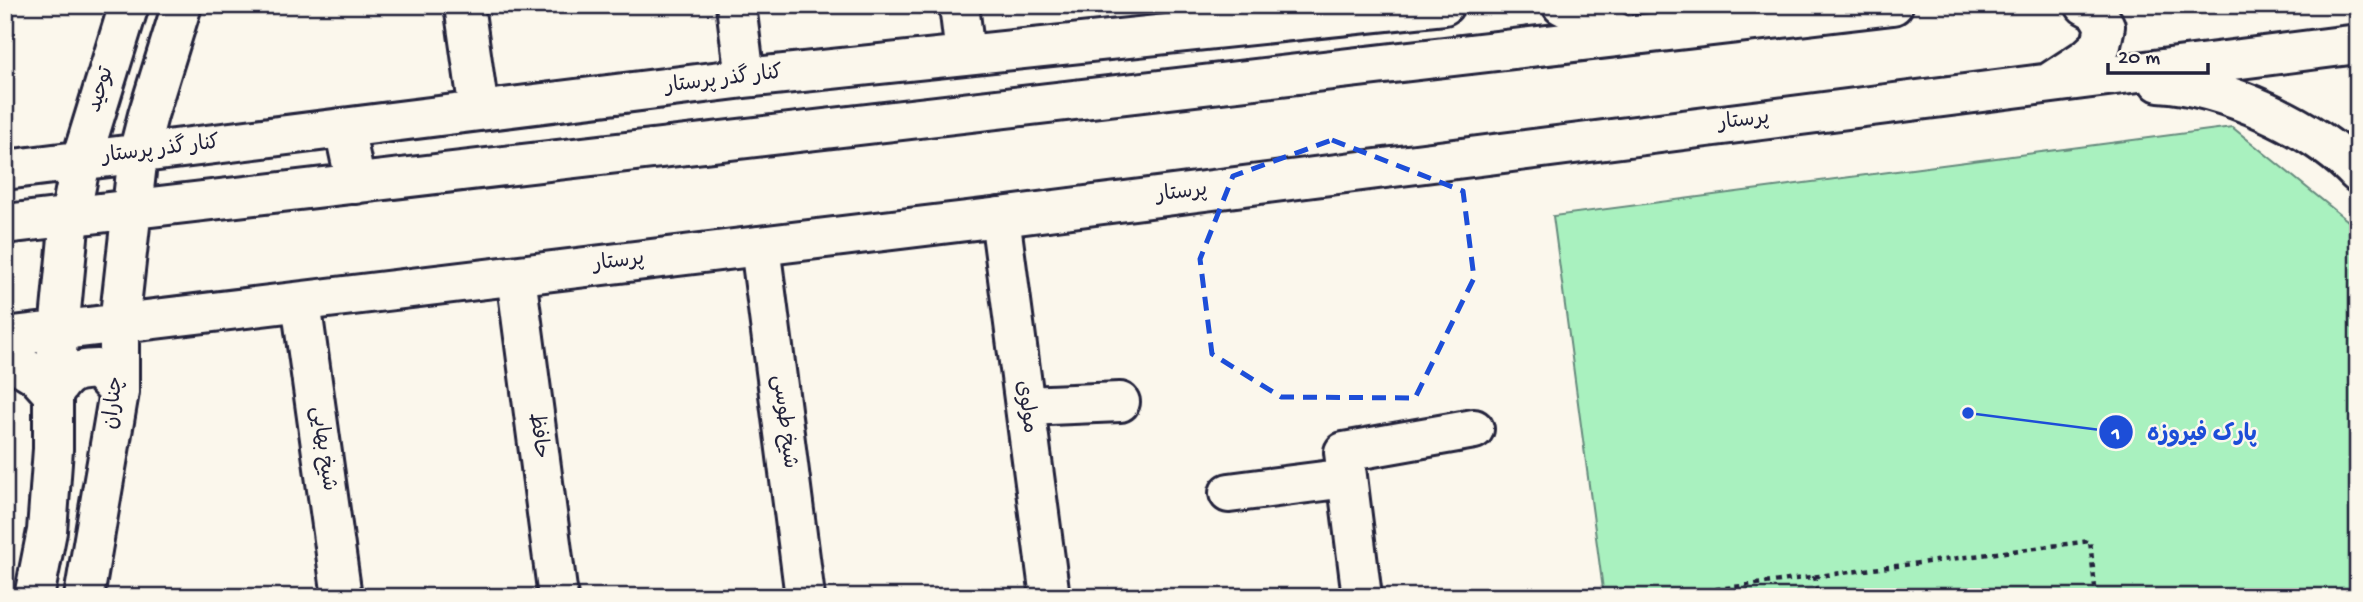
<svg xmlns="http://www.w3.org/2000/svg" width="2363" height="602" viewBox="0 0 2363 602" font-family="'Gochi Hand','Playpen Sans Arabic',sans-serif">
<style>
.green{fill:#a9f1bf;stroke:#668a7d;stroke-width:2}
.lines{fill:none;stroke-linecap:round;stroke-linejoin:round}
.minor-casing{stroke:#22223b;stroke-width:44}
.major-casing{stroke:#22223b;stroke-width:44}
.path{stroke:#22223b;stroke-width:4.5;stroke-dasharray:5 5;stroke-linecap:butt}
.minor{stroke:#fbf7ec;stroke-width:38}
.major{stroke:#fbf7ec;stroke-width:38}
.marked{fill:none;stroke:#1d4ed8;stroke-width:5;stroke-dasharray:14 9;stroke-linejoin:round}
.labels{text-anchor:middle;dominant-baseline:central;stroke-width:5;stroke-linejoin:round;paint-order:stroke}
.street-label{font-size:21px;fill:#22223b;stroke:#fbf7ec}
.leader{fill:none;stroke:#1d4ed8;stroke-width:2.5}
.callout-dot{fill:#1d4ed8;stroke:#fbf7ec;stroke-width:2.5}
.mark-label{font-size:21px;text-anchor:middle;font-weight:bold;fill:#fff}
.callout-label{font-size:23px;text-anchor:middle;font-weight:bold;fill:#1d4ed8;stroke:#fbf7ec;stroke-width:5;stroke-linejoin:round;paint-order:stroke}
</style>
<rect width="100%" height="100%" fill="#fbf7ec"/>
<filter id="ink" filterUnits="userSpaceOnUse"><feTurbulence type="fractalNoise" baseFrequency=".0143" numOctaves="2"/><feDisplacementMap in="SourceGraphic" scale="14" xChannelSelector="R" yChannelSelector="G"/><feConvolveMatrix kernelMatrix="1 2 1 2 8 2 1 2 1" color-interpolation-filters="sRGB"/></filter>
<g filter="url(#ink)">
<path class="green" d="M2232,127l126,102v368h-754l-51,-381z"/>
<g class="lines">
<g class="minor-casing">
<path id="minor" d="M464,5l15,106
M736,5l9,73
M959,5l6,50
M1562,5l62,31
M5,170l740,-92 699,-73
M132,208l6,-54 10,-39 34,-110
M70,217l11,-56 48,-156
M1000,217l50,380
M760,246l45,351
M516,276l42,321
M301,302l41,295
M1025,406l95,-4
M1229,493l118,-15
M1362,597l-18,-145 130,-23"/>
</g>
<g class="major-casing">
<path id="major" d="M2052,81l35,-23 14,-13 4,-19 -9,-15 -11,-6
M2159,82c65,4 154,44 199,91
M344,128l12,56
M5,224l1888,-219
M5,337l995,-120 1358,-173
M5,356l31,19 17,19
M53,394c14,-22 20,-24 45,-25l21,23
M34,597l13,-66 6,-82v-55l17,-177
M84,597l35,-205v-68l13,-116"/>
</g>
<path class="path" d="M1814,576l4,21
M1656,597l434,-56 6,56"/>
<use href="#minor" class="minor"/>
<use href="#major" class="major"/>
</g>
</g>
<path class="marked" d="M1332,140l131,51 11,87 -59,120 -134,-1 -69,-43 -12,-95 33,-83z"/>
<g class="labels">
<g class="street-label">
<text transform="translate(724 81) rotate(-7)">کنار گذر پرستار</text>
<text transform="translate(102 90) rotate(-73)">توحید</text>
<text transform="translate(1744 122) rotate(-7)">پرستار</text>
<text transform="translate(161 151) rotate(-7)">کنار گذر پرستار</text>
<text transform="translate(1182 194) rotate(-7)">پرستار</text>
<text transform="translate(619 263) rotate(-7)">پرستار</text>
<text transform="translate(115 403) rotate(-84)">چناران</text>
<text transform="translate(1025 407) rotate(82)">مولوی</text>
<text transform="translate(783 422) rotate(83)">شیخ طوسی</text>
<text transform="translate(537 436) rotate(83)">حافظ</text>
<text transform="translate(322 449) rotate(82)">شیخ بهایی</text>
</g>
</g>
<path class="leader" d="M1968 413L2116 432"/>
<g class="callout-dot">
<circle cx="1968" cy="413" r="7"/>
<circle cx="2116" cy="432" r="18"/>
</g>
<g class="mark-label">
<text x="2116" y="439">1</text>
</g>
<g class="callout-label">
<text x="2202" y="440">پارک فیروزه</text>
</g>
<rect width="2363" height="602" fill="none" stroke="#fbf7ec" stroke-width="28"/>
<rect x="14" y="14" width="2335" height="574" fill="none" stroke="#22223b" stroke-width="2.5" filter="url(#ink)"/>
<path d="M2108 63v10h100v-10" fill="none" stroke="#22223b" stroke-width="3.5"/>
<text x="2118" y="63" font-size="21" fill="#22223b" stroke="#fbf7ec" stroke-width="5" paint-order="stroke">20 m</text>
</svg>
